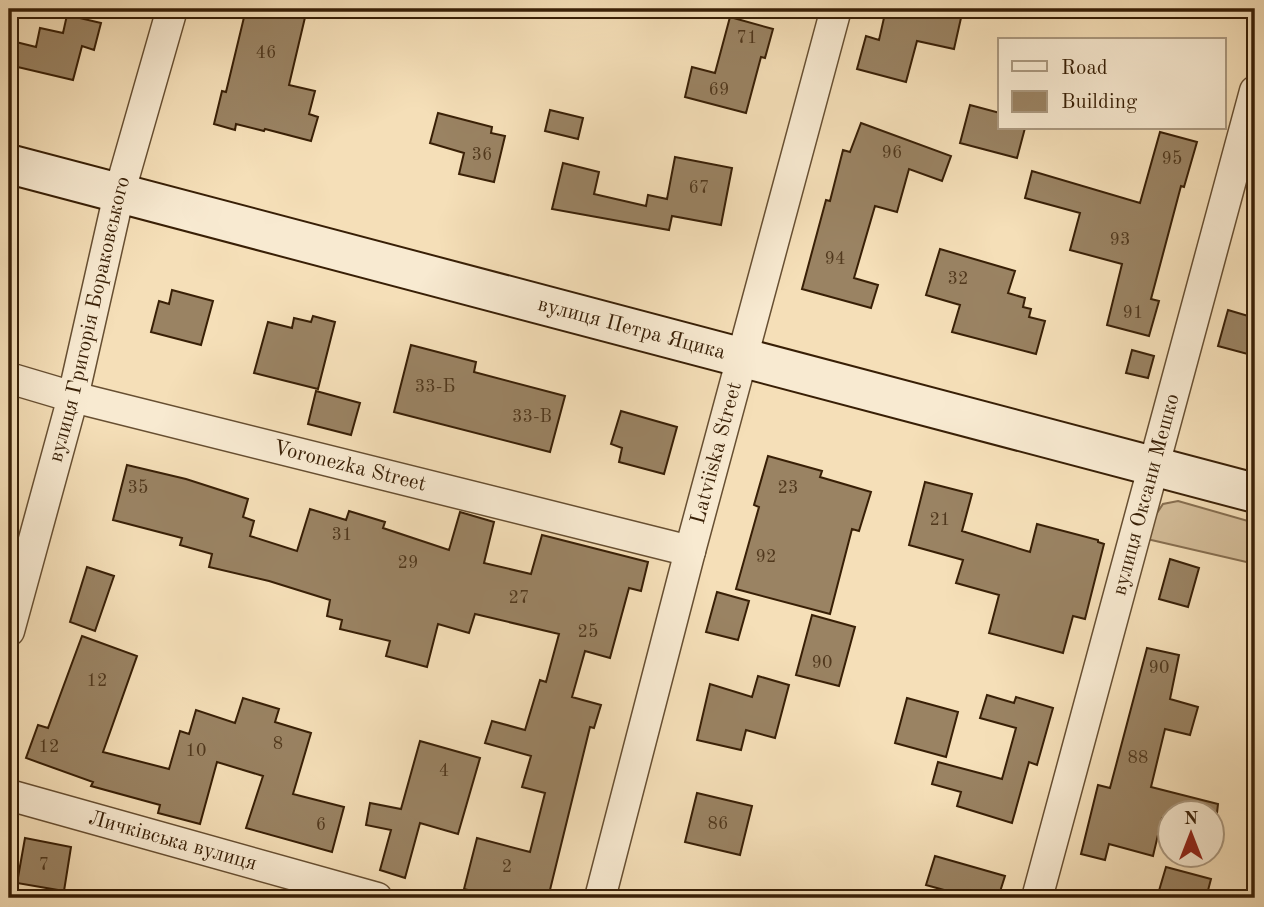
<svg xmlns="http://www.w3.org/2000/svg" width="1264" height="907" viewBox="0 0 1264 907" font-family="'Old Standard TT',serif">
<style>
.green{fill:#d5be9a;stroke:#866e50;stroke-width:2}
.building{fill:#9a8363;stroke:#381f06;stroke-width:2}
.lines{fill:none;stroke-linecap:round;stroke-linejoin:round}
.street-casing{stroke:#674f32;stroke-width:33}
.secondary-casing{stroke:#381f06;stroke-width:42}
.street{stroke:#f8ead1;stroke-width:30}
.secondary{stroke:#f8ead1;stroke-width:38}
.labels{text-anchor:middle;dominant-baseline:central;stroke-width:6;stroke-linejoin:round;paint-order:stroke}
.number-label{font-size:18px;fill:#50381d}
.street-label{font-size:21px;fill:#381f06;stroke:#f8ead1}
</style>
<rect width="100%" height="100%" fill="#f5dfb8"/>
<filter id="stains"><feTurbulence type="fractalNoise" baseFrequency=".00286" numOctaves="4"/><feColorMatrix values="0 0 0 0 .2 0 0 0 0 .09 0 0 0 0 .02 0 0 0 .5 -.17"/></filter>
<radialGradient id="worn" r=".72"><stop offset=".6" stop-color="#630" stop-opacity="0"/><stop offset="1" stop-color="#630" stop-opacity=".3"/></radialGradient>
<path class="green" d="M1178,501l77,22v41l-108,-25 8,-23 8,-12z"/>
<path class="building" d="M246,9h61l-18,76 26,6 -6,23 9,3 -7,24 -46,-12 -1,2 -28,-7 -1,6 -21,-6 8,-33 4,1z
M886,9h77l-9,40 -37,-8 -11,41 -49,-13 9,-33 13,4z
M67,15l34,8 -7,27 -12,-4 -9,34 -64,-15 3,-24 24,6 4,-19 23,5z
M730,17l43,12 -8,29 -4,-1 -15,56 -61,-16 7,-30 23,6z
M970,105l30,8v15h25l-8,30 -57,-15z
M550,110l33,8 -5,21 -33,-8z
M438,113l54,14 -1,6 14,3 -11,46 -35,-8 5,-21 -34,-10z
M861,123l90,33 -9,25 -33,-12 -12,43 -22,-6 -21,72 24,7 -7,23 -69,-19 24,-89 4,1 13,-51 7,2z
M1160,132l37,10 -13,45 -3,-1 -30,113 8,2 -10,35 -42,-11 15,-61 -52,-14 10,-37 -55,-15 7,-27 108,32z
M675,157l57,11 -11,57 -49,-9 -3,14 -117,-21 11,-46 36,9 -5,22 52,12 2,-11 19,4z
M940,249l75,22 -7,22 17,5 -2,9 8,2 -2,8 16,4 -9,33 -84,-22 8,-27 -34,-10z
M172,290l41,11 -12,44 -50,-13 8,-31 10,3z
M1228,310l27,8v38l-37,-10z
M313,316l22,6 -17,67 -64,-16 14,-51 24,6 2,-10 17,4z
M411,345l65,17 -2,10 91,24 -15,56 -156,-40z
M1132,350l22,6 -6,22 -22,-5z
M316,391l44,12 -9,32 -43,-11z
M621,411l56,16 -13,47 -45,-12 3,-14 -11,-4z
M768,456l54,15 -2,6 51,15 -12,39 -7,-2 -22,85 -94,-25 23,-82 -5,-2z
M127,465l59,14 62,20 -5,18 11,4 -4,15 47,15 13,-42 36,11 3,-9 36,11 -2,6 66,22 11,-38 34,10 -10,41 47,11 11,-39 106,27 -7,29 -12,-3 -19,70 -25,-7 -13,46 29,8 -7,23 -4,-1 -42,171h-48l-36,-9 13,-51 53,14 15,-59 -23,-6 9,-31 -46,-13 7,-22 33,9 15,-50 6,2 13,-48 -84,-20 -6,19 -31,-9 -11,43 -41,-11 4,-15 -50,-12 2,-9 -15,-4 3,-16 -61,-19 -60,-14 3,-13 -32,-9 2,-7 -69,-18z
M925,482l47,12 -10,37 68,21 7,-28 61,16v2l6,2 -19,75 -12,-3 -10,37 -74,-20 10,-38 -43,-12 7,-23 -54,-15z
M1170,559l29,9 -11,39 -29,-8z
M87,567l27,9 -19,55 -25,-9z
M717,592l32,9 -11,39 -32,-8z
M812,615l43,12 -16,59 -43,-11z
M82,636l55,20 -34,96 66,17 11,-38 9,3 7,-24 39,13 8,-25 36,11 -4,13 36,11 -18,61 51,13 -12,45 -86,-24 17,-52 -46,-14 -17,62 -42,-11 2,-8 -69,-19 2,-4 -67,-24 12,-33 10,3z
M1147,648l32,7 -9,44 28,8 -8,28 -25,-6 -14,58 67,17 -1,9h-47v6l-8,-1 -9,38 -44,-12 -4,16 -24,-6 17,-69 12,3z
M758,676l31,9 -14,53 -29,-8 -5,20 -44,-10 13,-56 42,13z
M987,695l27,8 2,-6 37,11 -16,57 -8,-3 -17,61 -55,-17 4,-14 -29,-8 6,-22 64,17 14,-51 -36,-10z
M907,698l51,14 -12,45 -51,-14z
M420,741l60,17 -22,76 -38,-11 -15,55 -25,-8 11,-40 -25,-5 4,-22 31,6z
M697,793l55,13 -12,49 -55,-13z
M25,838l46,9 -7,44 -47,-8z
M935,856l70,20 -7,22h-25l-47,-13z
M1166,867l45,12 -5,19h-31l-17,-4z"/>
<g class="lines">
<g class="street-casing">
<g id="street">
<path id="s1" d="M9,378l64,19 617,154"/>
<path id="s2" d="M9,631l64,-234 46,-203 53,-185"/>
<path id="s3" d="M9,795l368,103"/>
<path id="s4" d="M600,898l90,-347 146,-542"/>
<path id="s5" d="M1037,898l218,-807"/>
</g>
</g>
<g class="secondary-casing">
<g id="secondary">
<path id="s6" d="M9,164l1246,329"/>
</g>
</g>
<use href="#street" class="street"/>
<use href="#secondary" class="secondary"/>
</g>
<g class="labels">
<g class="number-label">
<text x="747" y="38">71</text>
<text x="266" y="53">46</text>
<text x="719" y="90">69</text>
<text x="892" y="153">96</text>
<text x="482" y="155">36</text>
<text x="1172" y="159">95</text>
<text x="699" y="188">67</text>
<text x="1120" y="240">93</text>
<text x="835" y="259">94</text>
<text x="958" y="279">32</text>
<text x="1133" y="313">91</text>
<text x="435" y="387">33-Б</text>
<text x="532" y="417">33-В</text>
<text x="138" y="488">35</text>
<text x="788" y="488">23</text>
<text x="940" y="520">21</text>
<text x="342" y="535">31</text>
<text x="766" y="557">92</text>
<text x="408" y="563">29</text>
<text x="519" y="598">27</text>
<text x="588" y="632">25</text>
<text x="822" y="663">90</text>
<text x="1159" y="668">90</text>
<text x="97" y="681">12</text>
<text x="278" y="744">8</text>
<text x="49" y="747">12</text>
<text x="196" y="751">10</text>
<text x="1138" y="758">88</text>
<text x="444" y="771">4</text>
<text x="718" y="824">86</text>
<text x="321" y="825">6</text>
<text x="44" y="865">7</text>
<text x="507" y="867">2</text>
</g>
<g class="street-label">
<text stroke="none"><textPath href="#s2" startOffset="322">вулиця Григорія Бораковського</textPath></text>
<text stroke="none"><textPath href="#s6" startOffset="644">вулиця Петра Яцика</textPath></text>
<text stroke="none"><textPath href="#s4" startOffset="460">Latviiska Street</textPath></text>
<text stroke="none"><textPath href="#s1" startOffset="352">Voronezka Street</textPath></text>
<text stroke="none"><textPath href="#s5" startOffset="418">вулиця Оксани Мешко</textPath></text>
<text stroke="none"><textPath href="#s3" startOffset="170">Личківська вулиця</textPath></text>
</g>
</g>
<rect width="1264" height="907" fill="none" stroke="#f5dfb8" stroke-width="35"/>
<rect x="10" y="10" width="1243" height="886" fill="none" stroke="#381f06" stroke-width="3.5"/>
<rect x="18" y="18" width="1229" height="872" fill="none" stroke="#381f06" stroke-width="2"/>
<rect x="998" y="38" width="228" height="91" fill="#f8ead1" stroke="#ab9980" stroke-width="2"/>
<rect x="1012" y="61" width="35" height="10" fill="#f8ead1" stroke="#ab9980" stroke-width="2"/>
<text x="1061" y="74" font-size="21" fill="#381f06">Road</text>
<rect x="1012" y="91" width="35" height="21" fill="#9a8363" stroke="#ab9980" stroke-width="2"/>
<text x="1061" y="108" font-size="21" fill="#381f06">Building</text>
<g transform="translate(1191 834)"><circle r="33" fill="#f8ead1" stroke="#ab9980" stroke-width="2"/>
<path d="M0-5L12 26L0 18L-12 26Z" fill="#8f2418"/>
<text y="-10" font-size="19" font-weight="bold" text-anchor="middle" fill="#381f06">N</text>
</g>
<rect width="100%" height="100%" filter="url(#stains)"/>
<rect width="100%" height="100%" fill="url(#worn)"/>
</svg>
